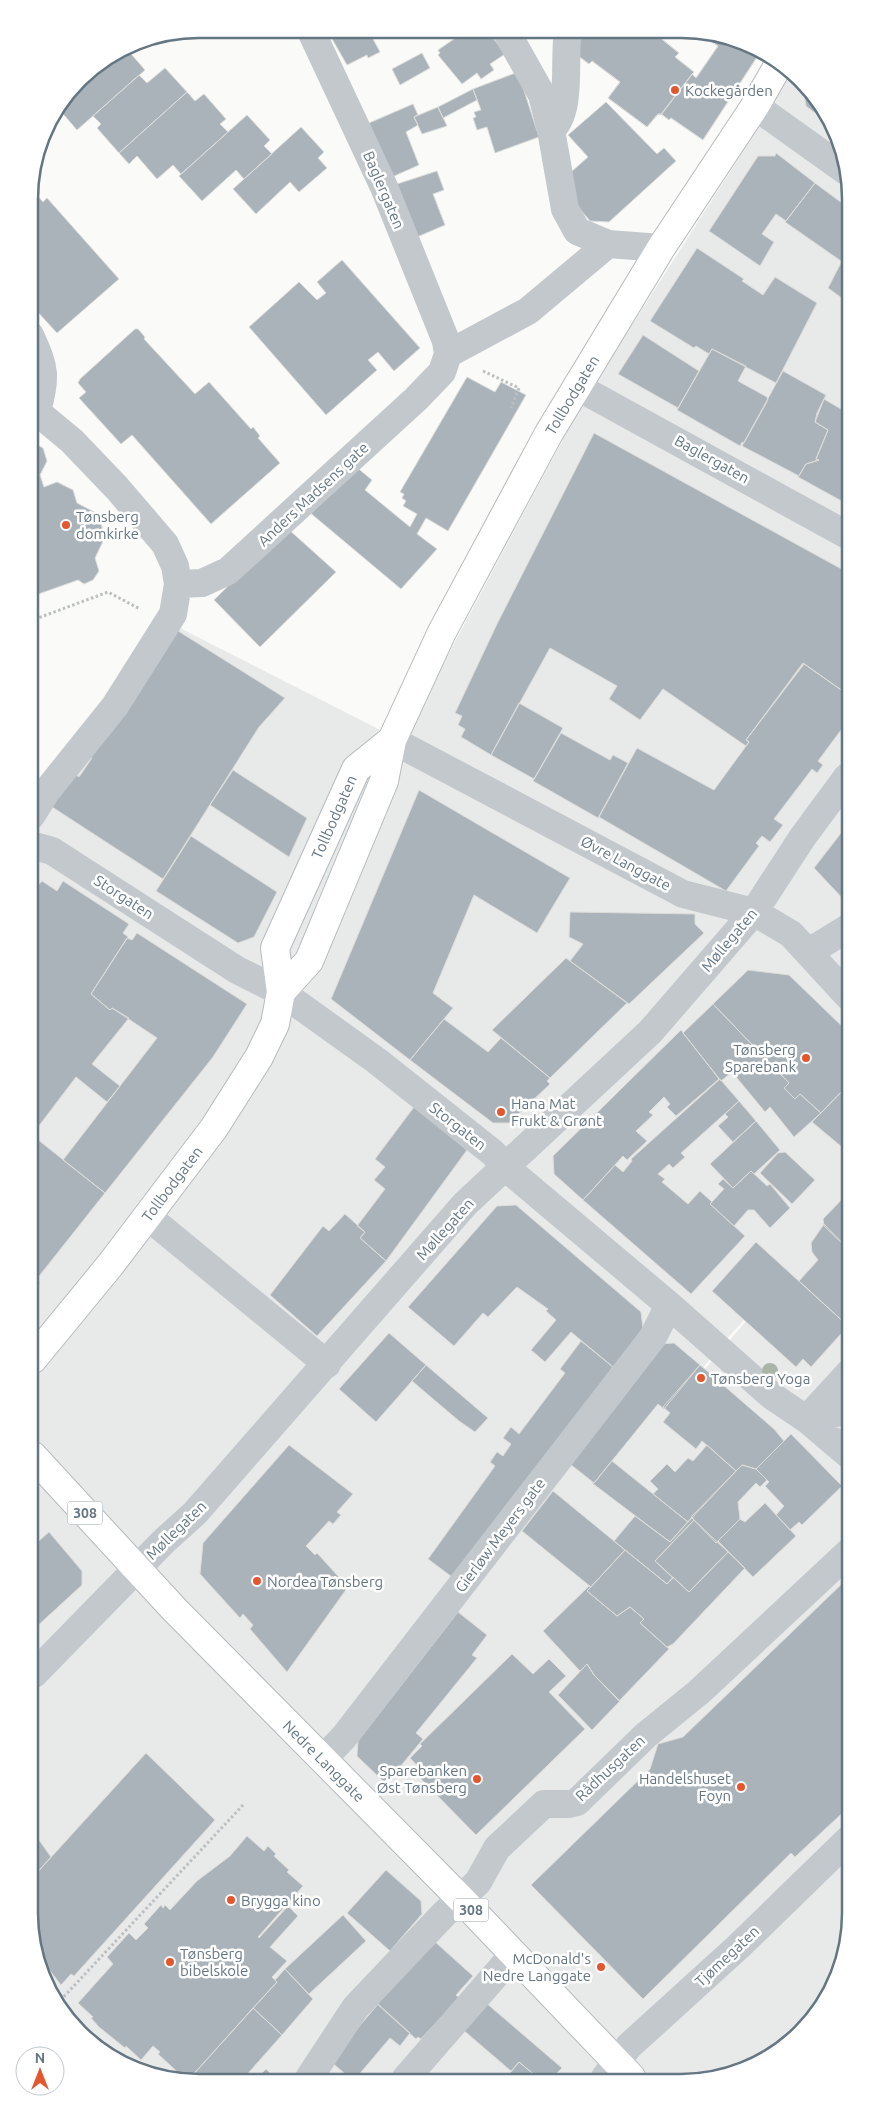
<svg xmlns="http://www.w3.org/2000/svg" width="880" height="2111" viewBox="0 0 880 2111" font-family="Ubuntu,sans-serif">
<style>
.built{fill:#e8e9e9;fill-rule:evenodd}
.building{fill:#aab3b9;stroke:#dcdcda}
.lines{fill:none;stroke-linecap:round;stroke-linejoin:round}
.major-casing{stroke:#b5babe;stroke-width:30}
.path{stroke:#bbbfc2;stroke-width:3;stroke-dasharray:2.5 2.5;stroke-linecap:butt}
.minor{stroke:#c3c8cc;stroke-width:28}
.major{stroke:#fff;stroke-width:28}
.tree{fill:#aab4a7}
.poi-dot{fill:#e4572e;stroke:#fff;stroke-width:2}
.labels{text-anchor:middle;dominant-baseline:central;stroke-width:5;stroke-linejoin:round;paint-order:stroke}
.shield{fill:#fff;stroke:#939fa8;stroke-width:1}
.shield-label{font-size:14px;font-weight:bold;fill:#657683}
.poi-label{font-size:15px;fill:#657683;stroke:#fff;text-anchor:start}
.street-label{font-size:15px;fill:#657683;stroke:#fff}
.rim{fill:none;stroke:#657683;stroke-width:2.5}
</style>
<rect width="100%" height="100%" fill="#fafaf8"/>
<path class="built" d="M792,70l36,43 18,42 5,1768 -13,54 -22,39 -40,38 -51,23 -559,2 -80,-39 -34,-42 -18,-42 -3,-1127 143,-204 228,116 182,-341 176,-275zM794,1265l-120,140v-1l49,-61z"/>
<path class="building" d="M327,30h61l-16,7 8,15 -12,6 -1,-3 -20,10z
M467,30l21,1 17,23 -15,10 4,6 -13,9 -4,-6 -15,11 -24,-29 2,-2 -2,-3z
M582,31l71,1 26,21 -4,4 19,15 -2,2 4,4 22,-32 -9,-6 6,-8 44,22 -56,86 -32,-22 -2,2 -8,-6h-3l-11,13 -39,-29 12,-16 -28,-21 -3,3 -16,-12 -1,-7z
M582,31l71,1 26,21 -4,4 19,15 -33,43 -3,-1 -11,13 -39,-29 12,-16 -28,-21 -3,3 -16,-12 -1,-7z
M715,32l44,22 -56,86 -32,-22 -2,2 -8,-6 31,-40 4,4 22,-32 -9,-6z
M125,47l20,23 -68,60 -19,-22 11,-14 44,-40z
M422,53l8,15 -30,17 -8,-16z
M104,60l2,1 -37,33 17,-23z
M165,68l22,24 -68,61 -22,-25 4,-4 -8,-8 46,-41 8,8z
M518,72l21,65 -44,16 -8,-26 -10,3 -4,-12 3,-1 -2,-5 7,-2 -8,-21z
M802,81l26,32 6,15 -28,-22z
M473,89l4,11 -34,18 -5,-11z
M187,92l8,9 9,-7 22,25 -6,5 8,8 -47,42 -8,-9 -16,14 -20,-23 -8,8 -10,-11z
M606,102l51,52 7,-6 12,13 -67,61 -19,-1 -16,-19 -4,-29 18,-16 -20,-22z
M413,104l5,11 -4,2 4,8 -12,7 13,33 -27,12 -23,-54z
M438,107l9,19 -25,8 -8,-17z
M247,115l23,25 -6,6 8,8 -28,25 -8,-9 -34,31 -23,-25z
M301,127l23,25 -6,6 9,10 -28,24 -9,-10 -34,32 -23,-25z
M776,153l39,30 -29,38 -10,-7 -14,20 12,8 -14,24 -51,-35 49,-75h17z
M437,171l7,19 -11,4 12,31 -28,12 -23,-52z
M815,183l31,23v47l-5,8 -56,-39z
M29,186l14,16 4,-4 72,81 -62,54 -22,-24 3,-3 -9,-9z
M697,248l47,31 -2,2 21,14 12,-18 42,26 -41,80 -64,-34 -3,5 -13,-8 -2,2 -44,-27z
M846,253v48l-18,-13z
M342,260l78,88 -26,23 -16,-19 -10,8 9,10 -51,45 -77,-88 50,-45 18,18 9,-7 -9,-11z
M135,329h3l7,8 -1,2 51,55 14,-12 42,47 2,-2 7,9 -2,2 22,25 -69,61 -79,-89 -11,9 -42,-46 7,-6 -8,-9 2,-4z
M643,335l56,36 -21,37 -60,-34z
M712,349l34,17 -8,15 29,16 1,3 -24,43 -2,-1 -2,4 -63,-36z
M783,371l43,24 -9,18 -2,9 13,8 -12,29 3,1 -13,4 -7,12 -57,-30z
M467,377l28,15 6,-10 25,13 -78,136 -22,-13 -9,16 20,15 -36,40 -93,-78 47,-45 17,14 -7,10 45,37 7,-13 -14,-8 3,-5 -4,-3 2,-4 -4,-2z
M824,399l22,13 1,92 -49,-27 8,-13 13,-4 -3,-1 12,-29 -13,-8z
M594,433l253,139v122l-44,-31 -57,77 3,2 -3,4 -83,-57 -23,31 -31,-21 8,-13 -67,-38 -59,107 -30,-18 4,-8 -7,-4 4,-9 -7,-3 42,-89z
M30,441l13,7 4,13 -7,14 4,12 13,-5 16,8 4,13 21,11 7,23 -10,21 4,13 -6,9 -9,4 -6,-4 -48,17v-95l2,-1 -2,-6z
M287,528l49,44 -76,75 -46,-47z
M175,629l110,69 -26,29 -96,152 -114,-74 23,-33 7,5 13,-19 -6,-4z
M804,664l43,30v28l-29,39 5,4 -6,8 -5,-4 -38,50 9,6 -13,17 -8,-6 -6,7 3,3 -33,45 -127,-74 38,-69 77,42 35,-48 -3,-2z
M519,703l44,25 -29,51 -43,-24z
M561,733l49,27 3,-5 15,8 -30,55 -65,-37z
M233,770l74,48 -18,39 -79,-52z
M419,790l151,88 -33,55 -63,-38 -41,98 20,15 -43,52 -79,-61z
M848,824v79h-1l-33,-35z
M191,836l86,56 -23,45 -16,6 -82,-52z
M42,881l15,10 6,-10 66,43 -6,9 5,4 -37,57 19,16 2,-2 17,10 -37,46 28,22 -13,16 -31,-25 -44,58 -1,-242z
M570,912l125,2v10l9,9 -75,71 -59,-43 13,-17 -14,-7z
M137,933l110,71 -34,53 -108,136 -42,-33 94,-122 -45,-30 -2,2 -19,-16 36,-56 5,2z
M848,950v26l-5,-4 1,-19z
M566,958l61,45 -77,75 -58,-48z
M748,970l41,5 59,57v53l-27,28 -21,-19 -5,5 -11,-11 5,-5 -76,-79z
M713,1004l76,79 -5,5 11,11 5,-5 21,19 -27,24 -24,-30 -5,5 -33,-40 -11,9 -38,-48z
M444,1019l44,33 13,-14 49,40 -3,3 3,3 -41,39h-16l-83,-63z
M681,1030l38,49 -43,37 -9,-9 3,-3 -6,-7 -15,15 4,3 -17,16 11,10 -20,19 -4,-4 -40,44 -29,-26 -1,-18z
M720,1079l19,22 -58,52 4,4 -12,11 -4,-4 -11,10 7,5 -3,3 26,22 12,-13 12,11 -2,2 35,32 -54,58 -108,-94 32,-35 8,7 9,-11 -1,-2z
M848,1085l-1,32 2,36 -37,-31z
M739,1101l17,20 -23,21 -15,-16 10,-9 -3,-3z
M414,1107l53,43 -81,111 -26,-23 5,-6 -8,-6 28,-37 -11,-9 11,-13 -10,-8z
M756,1121l24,29 -26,24 -3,-3 -18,17 -23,-24z
M32,1135l73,58 -69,87 4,3 -8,9z
M785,1152l30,28 -23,24 -32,-31 18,-20z
M751,1171l16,15 3,-2 20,24 -20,20 -16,-18h-6l-14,16 -24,-22 14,-15 -6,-5 5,-5 10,9z
M849,1192v58l-25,-24 -1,-7z
M516,1205l125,107 2,17 -30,38 -42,-35 -26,30 -14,-12 25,-30 -10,-9 2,-2 -31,-22 -29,30 -5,-4 -29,33 -46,-39 89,-101z
M345,1214l20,18 -5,6 26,23 -69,75 -47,-41 53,-69 6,5z
M824,1224l25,26 -1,76 -49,-45 19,-21 -6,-8 -1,-9z
M756,1242l92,84 -37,41 -8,-8 -7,8 -84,-76z
M389,1333l37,32 -50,57 -37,-33z
M581,1341l32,26 -157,213 -28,-21 67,-93 -5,-4 7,-10 6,4 8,-12 -8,-6 8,-11 8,7 46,-61 -5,-4z
M674,1343l26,22 -36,44 -6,-5 -64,79 -29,-23 92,-116z
M426,1365l62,53 -13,14 -16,-11 -47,-40z
M700,1365l74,64 10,12 -28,28 -14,-4 -6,6 -34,-30 -6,8 -33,-27 7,-9 -7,-6z
M791,1434l51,52 -40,39 -3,-3 -9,8 -14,-15 8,-9 -19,-20 4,-4 -13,-13z
M289,1445l64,49 -16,18 4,3 -8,9 -4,-3 -23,25 9,9 2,-2 31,34 -61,85 -37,-43 3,-4 -10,-11 -3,4 -40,-44 3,-31z
M707,1445l29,26 -48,51 -35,-28 5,-5 -8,-8 17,-17 8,8 13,-14 5,3z
M612,1461l76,61 -18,20 -78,-59h2z
M742,1465l14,4 11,11 -7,7 -4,-4 -18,19 2,17 -24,24 -25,-26z
M553,1491l72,59 -34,37 -69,-56z
M765,1503l31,33 -43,41 -35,-36 22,-22 5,3z
M635,1516l35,26 22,-25 2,3 -39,41 18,17 -6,6 -53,-43z
M694,1520l34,32 -39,40 -34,-31z
M49,1532l33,39v14l-49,45v-84z
M625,1550l42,34 6,-7 16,15 39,-40 17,16 -72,76 -6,3 -27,-24 4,-4 -14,-12 -13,9 -30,-25z
M850,1576l1,229 -56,52 -4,-4 -148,146 -112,-114 119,-116 8,-25 25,-7z
M589,1586l2,1 -4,4 30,25 13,-9 14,12 -4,4 29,26 -50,52 -25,-26 -7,-11 -7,7 -37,-40z
M458,1612l29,23 -15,20 5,3 -61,75 7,6 -37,45 -29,-28 1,-15z
M512,1654l21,20 16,-15 17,17 -17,16 36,37 -109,106 -57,-58 5,-4 -14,-15 12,-12 -2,-2z
M587,1664l7,11 26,26 -28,29 -34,-35z
M146,1753l69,67 -141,156 -3,-2 -10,11 -27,-35v-74z
M34,1833l17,24 -17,19z
M247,1836l17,15 4,-5 8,8 -2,2 15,14 -2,2 16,14 -45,51 1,1 29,-32 10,10 -28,31 17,14 -15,16 5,5 -88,97h-4l-27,-25 2,-2 -7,-6 -12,14 -15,-14 -1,2 -26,-21 -8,-9 2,-1 -15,-14 35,-39 -6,-7 22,-24 7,7 12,-12 -4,-4 17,-19 2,3 2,-3 5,5 27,-29 33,-25z
M386,1870l35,31 1,13 -32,37 -43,-38z
M343,1915l23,26 -57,53 -24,-25z
M433,1940l40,36 -17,19 3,3 -38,41 -3,-2 -2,2 -40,-36z
M285,1969l28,30 -31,36 -29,-27 24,-26 -2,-2z
M485,2002l77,66 -9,9h-16l-18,-15 -8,9 -49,-42z
M378,2004l32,29 -10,13 -10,-8 -34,40h-6l-20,-17z
M253,2008l29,27 -39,44h-48l-3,-3z
M519,2062l18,15 -31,1z
M266,2069l10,10h-20z"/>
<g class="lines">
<g class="major-casing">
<path id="major" d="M281,992l28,-31 75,-180 8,-41 50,-108 107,-199 112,-185 94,-142 24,-42
M33,1359l78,-95 103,-136 45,-71 16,-33 6,-32 -6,-44 81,-179 36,-29
M33,1456l141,153 287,290 170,178"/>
</g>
<path class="path" d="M483,371l36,17 -8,20
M30,621l78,-29 32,17
M57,2004l187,-200"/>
<path class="minor" d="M310,29l74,158 62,154 2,13
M506,31l36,64 9,35
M568,31c-5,28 5,80 -17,99l14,79 12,22 31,13
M755,106l91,65
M30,335c16,35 16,40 7,77l35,29 45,47 48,56 10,22 3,18
M576,386l271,149
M392,740l291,154 71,18 37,22 57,62
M31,816l15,-24 69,-86 58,-92 5,-30 24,-1 26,-12 188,-172 26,-27 6,-18 80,-43 80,-67 53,4
M31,845l21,6 185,119 44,22 96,69 116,92 12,14 164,138 103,91 37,25 40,34
M809,952l39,-24
M147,1216l180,148
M809,1421l7,-12 33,-36
M809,1421l40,-12
M34,1674l129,-132 32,-29 270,-309 185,-172 104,-120 48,-74 45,-61
M323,1759l21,-22 309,-400 16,-32
M605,2077l24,-31 110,-100 112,-109
M309,2078l46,-70 89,-94 34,-32 19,-34 47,-44h24l9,-2 69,-67 53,-43 151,-141
M406,2078l107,-123"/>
<use href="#major" class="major"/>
</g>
<circle class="tree" cx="770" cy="1371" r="8"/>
<g class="poi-dot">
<circle cx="675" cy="90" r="5"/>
<circle cx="66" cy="525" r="5"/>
<circle cx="806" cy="1058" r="5"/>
<circle cx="501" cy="1112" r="5"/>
<circle cx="701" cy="1378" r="5"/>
<circle cx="257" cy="1581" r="5"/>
<circle cx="477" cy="1779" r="5"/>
<circle cx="741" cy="1787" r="5"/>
<circle cx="231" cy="1900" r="5"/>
<circle cx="170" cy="1962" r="5"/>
<circle cx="601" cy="1967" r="5"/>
</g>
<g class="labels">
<g class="shield">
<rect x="67.5" y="1501.5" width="35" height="23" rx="4"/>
<rect x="453.5" y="1898.5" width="35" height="23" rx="4"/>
</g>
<g class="shield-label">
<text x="85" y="1513">308</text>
<text x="471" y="1910">308</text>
</g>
<g class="poi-label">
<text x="685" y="90">Kockegården</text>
<text x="76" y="516">Tønsberg<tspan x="76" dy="17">domkirke</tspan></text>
<text x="796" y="1049" text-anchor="end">Tønsberg<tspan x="796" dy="17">Sparebank</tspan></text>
<text x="511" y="1103">Hana Mat<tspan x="511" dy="17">Frukt &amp; Grønt</tspan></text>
<text x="711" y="1378">Tønsberg Yoga</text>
<text x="267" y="1581">Nordea Tønsberg</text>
<text x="467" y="1770" text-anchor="end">Sparebanken<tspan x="467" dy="17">Øst Tønsberg</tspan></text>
<text x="731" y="1778" text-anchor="end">Handelshuset<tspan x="731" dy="17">Foyn</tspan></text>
<text x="241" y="1900">Brygga kino</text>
<text x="180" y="1953">Tønsberg<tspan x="180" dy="17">bibelskole</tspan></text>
<text x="591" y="1958" text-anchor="end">McDonald's<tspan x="591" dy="17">Nedre Langgate</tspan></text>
</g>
<g class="street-label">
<text transform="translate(384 190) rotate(67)">Baglergaten</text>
<text transform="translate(572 395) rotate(-59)">Tollbodgaten</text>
<text transform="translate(712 459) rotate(29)">Baglergaten</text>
<text transform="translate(313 494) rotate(-43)">Anders Madsens gate</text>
<text transform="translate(334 817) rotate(-66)">Tollbodgaten</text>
<text transform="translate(626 863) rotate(28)">Øvre Langgate</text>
<text transform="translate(124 897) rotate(33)">Storgaten</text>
<text transform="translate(729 940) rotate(-50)">Møllegaten</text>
<text transform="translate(458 1126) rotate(38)">Storgaten</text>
<text transform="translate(172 1184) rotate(-53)">Tollbodgaten</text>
<text transform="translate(445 1229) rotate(-48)">Møllegaten</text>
<text transform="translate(176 1530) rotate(-44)">Møllegaten</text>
<text transform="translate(500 1535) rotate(-53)">Gierløw Meyers gate</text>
<text transform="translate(324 1761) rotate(45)">Nedre Langgate</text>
<text transform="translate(610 1768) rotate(-43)">Rådhusgaten</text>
<text transform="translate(727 1956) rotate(-43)">Tjømegaten</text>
</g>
</g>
<path d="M0 0H880V2111H0ZM199 38H681A161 161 0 0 1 842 199V1913A161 161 0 0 1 681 2074H199A161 161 0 0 1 38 1913V199A161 161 0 0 1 199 38Z" fill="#fff" fill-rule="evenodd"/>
<path class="rim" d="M199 38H681A161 161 0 0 1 842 199V1913A161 161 0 0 1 681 2074H199A161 161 0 0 1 38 1913V199A161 161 0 0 1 199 38Z"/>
<g transform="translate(40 2071)"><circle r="24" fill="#ffffff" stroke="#c1c8cd"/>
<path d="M0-4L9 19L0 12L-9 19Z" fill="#e4572e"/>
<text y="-8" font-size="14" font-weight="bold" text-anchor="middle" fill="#657683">N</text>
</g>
</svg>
